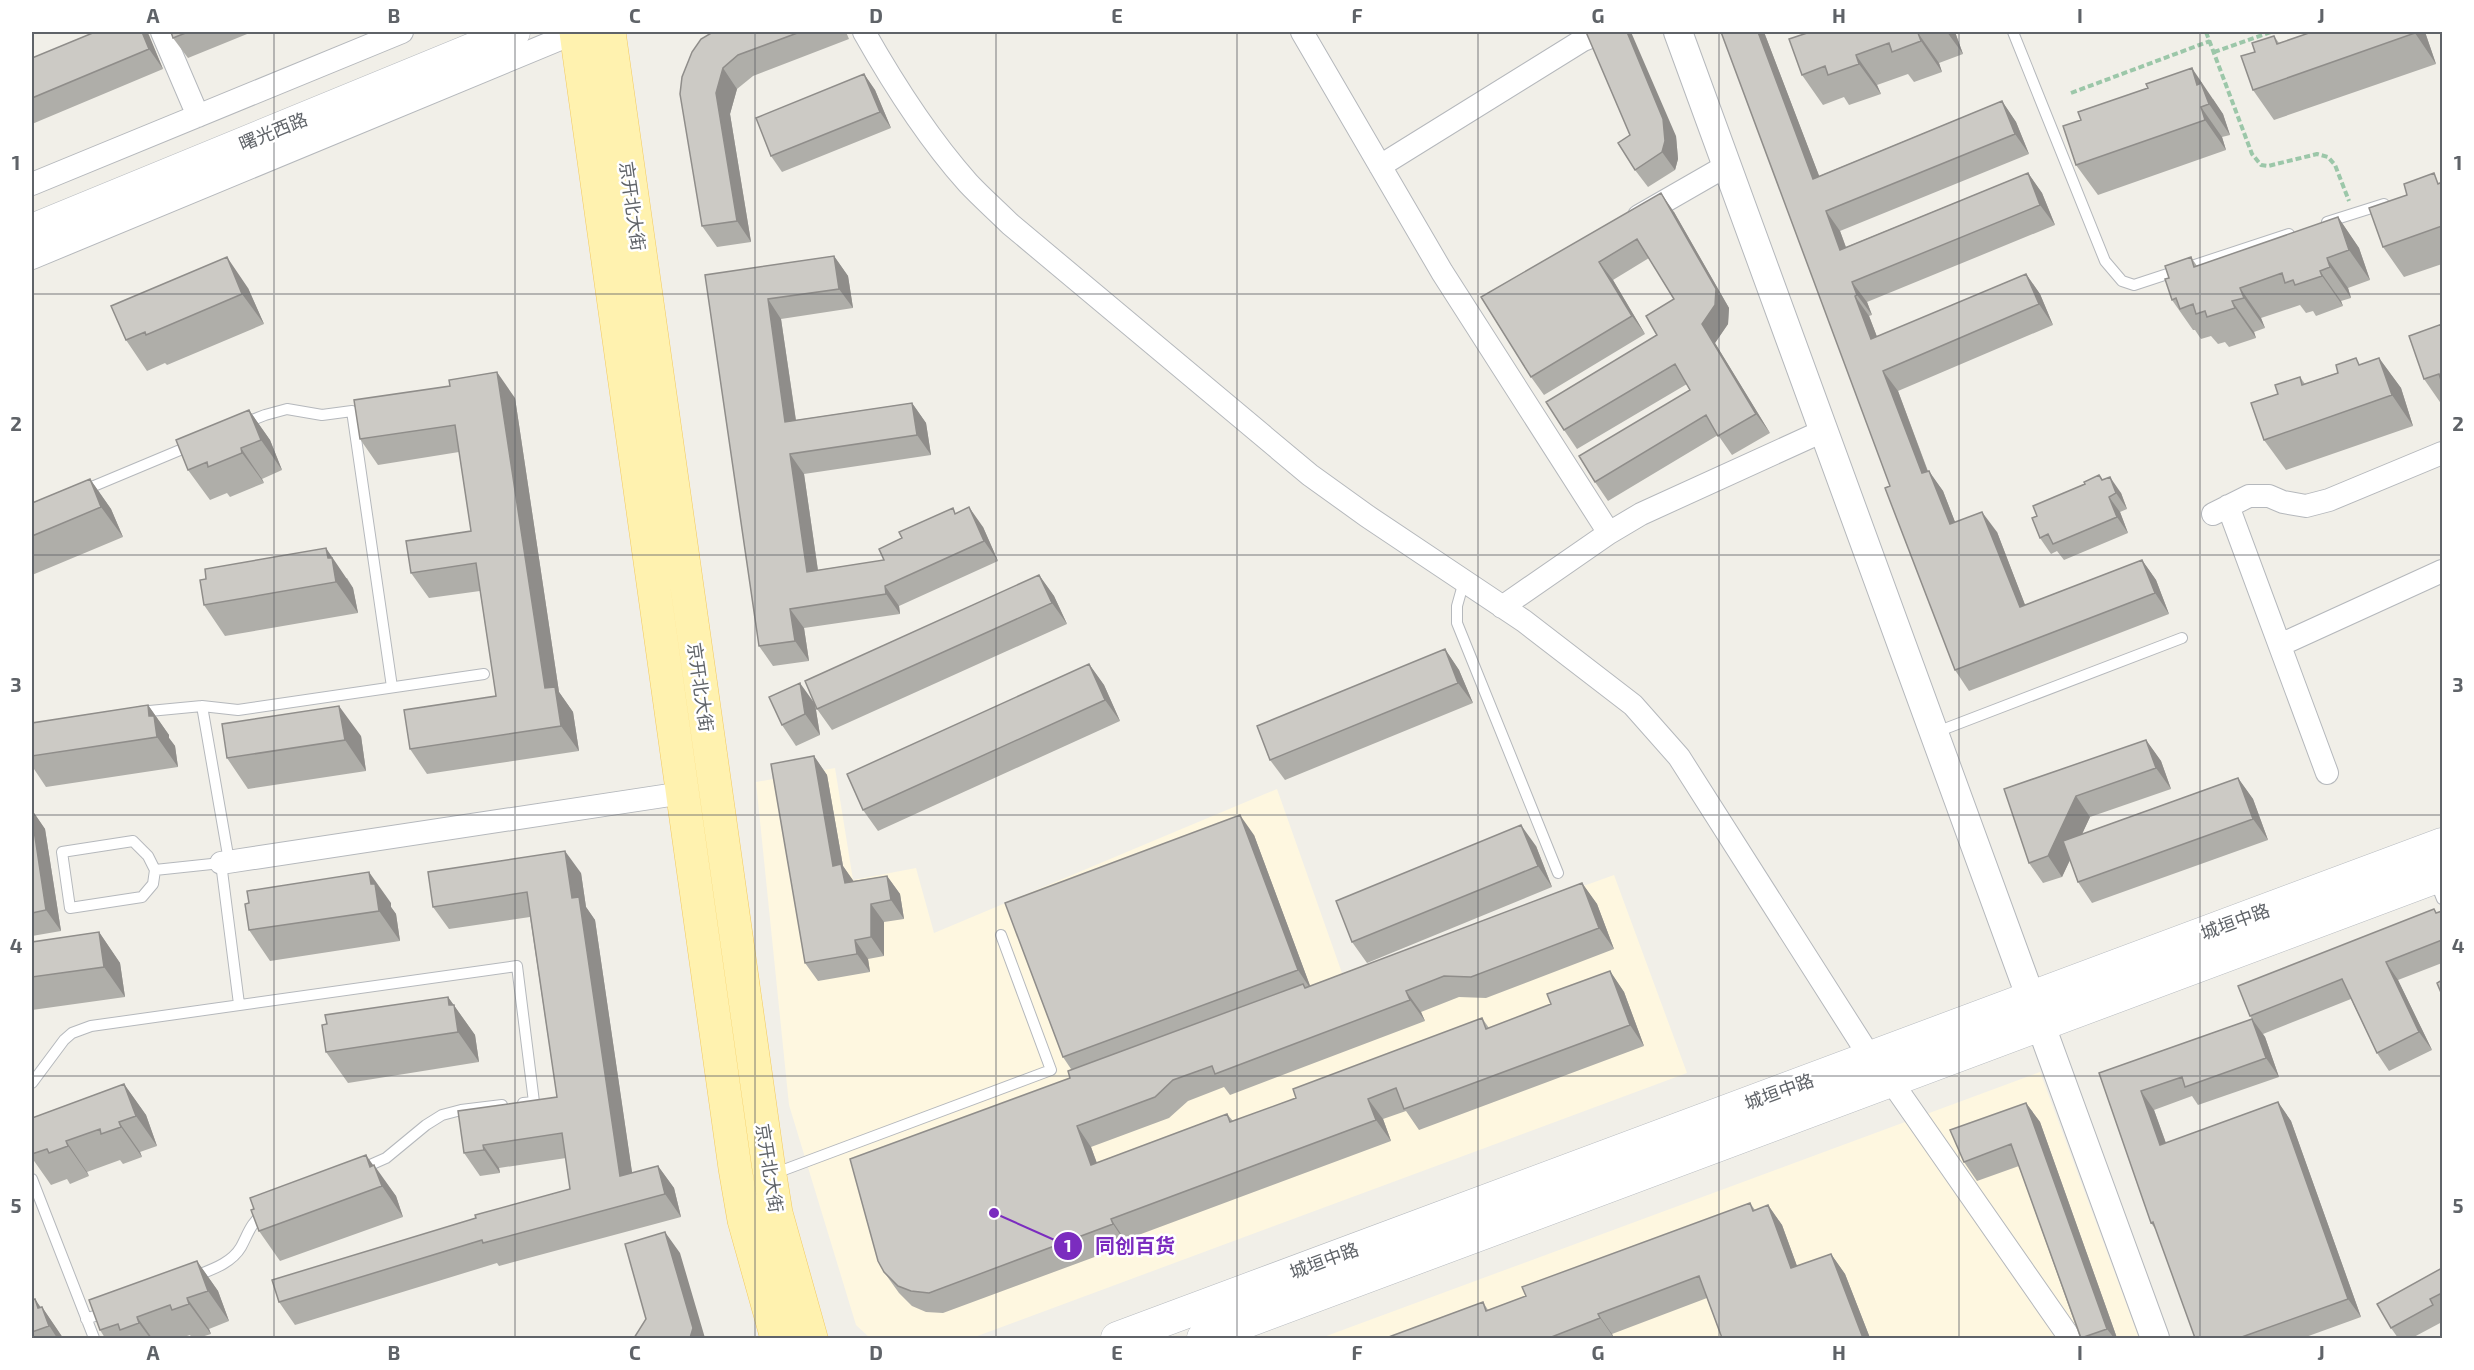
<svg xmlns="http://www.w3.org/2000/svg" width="2474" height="1370" viewBox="0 0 2474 1370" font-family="'Exo 2','Noto Sans SC',sans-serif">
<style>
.commercial{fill:#fef7e0}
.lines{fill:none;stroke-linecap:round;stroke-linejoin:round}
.service-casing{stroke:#b5b8bc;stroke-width:12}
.minor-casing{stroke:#b5b8bc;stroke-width:24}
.tertiary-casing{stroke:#b5b8bc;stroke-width:30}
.secondary-casing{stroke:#b6babf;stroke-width:33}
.primary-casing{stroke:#f2c960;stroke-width:34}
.path{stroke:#9cc7a9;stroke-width:4;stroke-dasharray:6 3;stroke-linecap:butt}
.service{stroke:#fff;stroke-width:10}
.minor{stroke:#fff;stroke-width:22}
.tertiary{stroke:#fff;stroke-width:28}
.secondary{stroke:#fff;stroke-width:32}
.primary{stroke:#fff2af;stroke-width:33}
.wall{fill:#afaea9}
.shaded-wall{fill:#8f8d8a}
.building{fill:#cccac5;stroke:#8f8d8a;stroke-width:1.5}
.grid{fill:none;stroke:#5f6368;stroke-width:1.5;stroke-opacity:0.55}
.labels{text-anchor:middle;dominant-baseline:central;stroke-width:5;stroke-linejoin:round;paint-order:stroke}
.street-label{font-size:18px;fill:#5f6368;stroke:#fff}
.leader{fill:none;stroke:#7b2cbf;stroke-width:2}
.callout-dot{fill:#7b2cbf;stroke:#fff;stroke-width:2}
.mark-label{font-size:18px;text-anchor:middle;font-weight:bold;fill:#fff}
.callout-label{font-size:20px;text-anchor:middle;font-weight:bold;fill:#7b2cbf;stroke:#fff;stroke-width:5;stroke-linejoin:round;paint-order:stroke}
.neatline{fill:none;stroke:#5f6368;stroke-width:2}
.grid-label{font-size:20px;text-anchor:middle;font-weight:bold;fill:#5f6368}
</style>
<rect width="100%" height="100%" fill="#f1efe8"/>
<path class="commercial" d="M835,768l18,112 63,-12 18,65 343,-144 65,184 272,-98 73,198 -715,265h-102l-14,-13 -67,-220 -33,-323z
M2040,1072l99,266h-818z"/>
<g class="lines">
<g class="service-casing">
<path id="service" d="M2013,32l92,229 17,20 12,4 155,-51
M2327,222l57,-18
M242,424l23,-9 22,-6 35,6 30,-4 40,276
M82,491l110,-46
M1464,581l-7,25v17l101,250
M202,706l27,155
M139,712l63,-6 36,4 246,-36
M1934,733l248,-95
M133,841l15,15 7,14 -2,14 -11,13 -72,11 -8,-56z
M155,870l66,-7 18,141
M2435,881l7,18
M32,1083l32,-43 8,-7 19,-7 426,-60 17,136 -11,1
M361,1169l25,-11 40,-33 16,-10 19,-5 41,-5
M773,1174l278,-104 -50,-135
M32,1179l62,159
M193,1277c17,-7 38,-13 48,-30 8,-15 9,-23 24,-35
M86,1319l20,-7"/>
</g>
<g class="minor-casing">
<path id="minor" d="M162,32l36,84
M864,32c30,53 63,105 104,151 13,14 28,27 42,41l300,251 57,41 157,105 109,84 46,52 191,300
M1302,32l140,240 167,261
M1380,166l203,-126 20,-8
M32,184l370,-152
M1639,216l87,-50
M32,258l545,-226
M2228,506l99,267
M2213,514l36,-18h20l14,6 23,4 23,-6 113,-47
M1502,607l107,-74 32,-19 182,-83
M2280,645l162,-74
M221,863l462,-70
M1891,1081l179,257"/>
</g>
<g class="tertiary-casing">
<path id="tertiary" d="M1678,32l477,1306"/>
</g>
<g class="secondary-casing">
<path id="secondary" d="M32,230l482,-198
M1117,1338l1325,-494
M1203,1338l1239,-463"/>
</g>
<g class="primary-casing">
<path id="primary" d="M576,32l159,1136 9,52 33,118
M609,32l159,1131 8,50 35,125"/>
</g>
<path class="path" d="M2206,32l46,122 9,11 7,1 49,-12 11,3 7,8 14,36
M2214,52l57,-20
M2071,93l139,-52"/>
<use href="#service" class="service"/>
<use href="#minor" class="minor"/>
<use href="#tertiary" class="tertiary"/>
<use href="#secondary" class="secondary"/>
<use href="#primary" class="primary"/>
</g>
<path class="wall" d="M95,32h52l16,37 -131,55v-66z
M171,32h81l-64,26 -15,-20z
M713,32h133l3,7 -96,37 -16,13 -7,25 21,128 -34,5 -15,-21z
M1764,32l55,144 183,-75 14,21 13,32 -189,77 6,16 182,-74 14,20 13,32 -188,77 5,13 -3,1 8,21 149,-63 14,20 13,31 -155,66 30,80 15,20 12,31 42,10 28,73 117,-45 14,20 13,34 -200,77 -14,-21z
M1810,32h145l8,22 -24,9 3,9 -28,10 -6,-8 -31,11 4,9 -32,11 -5,-8 -21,8 -21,-30z
M2308,32h117l11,32 -162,56 -21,-30 2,-38 19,-16 5,7 30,-10z
M864,74l11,16 16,38 -109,44 -11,-16z
M2213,99l10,15 7,21 -8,2 4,13 -128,45 -22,-30z
M1630,135l46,1 2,23 -3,11 -27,17 -13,-17z
M2442,182v82l-38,13 -21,-30 58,-64z
M1674,212l55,96 -1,16 -13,19 55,90 -38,22 -14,-20 -110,66 -13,-19 95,-92 -3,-6 -110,65 -13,-19 93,-95 17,-36 -25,-41 -36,22 32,54 -101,61 -13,-18 -50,-80z
M2338,217l21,31 11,32 -22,8 3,10 -10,3 2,5 -27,10 -3,-5 -7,2 -6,-8 -39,13 4,10 -11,4 2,6 -27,9 -4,-5 -7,2 -7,-8 -10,3 -6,-9h-2l-21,-30 -3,-22 22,-21 6,9z
M834,256l14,20 5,32 -72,11 15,101 116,-17 14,20 5,32 -127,19 14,96 66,-10 72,-47 27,14 15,34 -99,45 1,8 -96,14 5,33 -36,5 -14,-20 -54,-371z
M248,288l16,36 -97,41 -2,-2 -18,8 -21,-31z
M2442,324v81l-18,-26z
M2379,358l22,30 12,38 -127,44 -22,-30 14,-46 22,-17 5,7z
M515,398l44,294 14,20 6,39 -152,23 -17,-25 86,-53 -16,-105 -51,7 -18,-25 60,-42 -12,-79 -81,13 -18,-26z
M249,410l21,30 12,30 -20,9 2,4 -34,14 -3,-4 -17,7 -22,-30z
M2099,475l4,5 18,13 6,16 -7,3 8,21 -64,27 -7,-9 -6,3 -11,-16 -3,-22z
M90,479l21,30 12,28 -91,38v-72z
M1039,575l15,21 13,28 -235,106 -15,-21z
M347,578l6,10 5,25 -133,23 -21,-31z
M1445,649l14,21 14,33 -188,77 -15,-20z
M1089,664l15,21 16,36 -242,110 -15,-21z
M815,704l5,31 -24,11 -14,-21z
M148,705l21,30v3l6,8 3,21 -132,20 -14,-21v-43z
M361,736l5,35 -118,18 -21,-31z
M2146,740l15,21 10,28 -81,28 -8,17 156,-56 15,21 15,41 -176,63 -14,-21 -8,-22 -8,17 -19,6 -14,-20 -25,-74z
M814,756l13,19 16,91 10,15 34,-5 13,18 4,25 -20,3v34l-16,3 2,13 -52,9 -13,-18z
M32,810l13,19 16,102 -29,5z
M1254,835l56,151 272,-103 15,21 17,45 -128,49 -27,-1 -38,15 4,9 -195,74 -6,-8 -36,14 -19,17 -78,29 6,16 130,-49 6,7 63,-23 186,-80 7,10 62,-24 59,-33 14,21 20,54 -225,84 -13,-19 -23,8 8,22 -266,99 2,5 -184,68 -17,-1 -14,-6 -13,-13 -15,-21 186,-194 1,-9 -8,-12z
M1536,846l16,41 -185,76 -15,-21z
M581,873l5,34 9,13 37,253 26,-7 16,22 7,29 -182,49 -2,-3 -202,62 -16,-23 291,-113 -4,-31 -67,10 1,5 -20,3 -16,-23 93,-56 -27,-180 -81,12 -16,-22z
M391,903v4l5,7 4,27 -130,20 -21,-31z
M2434,909l3,4 5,-2v52l-44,17 34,70 -43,21 -12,-18 -26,-54 -88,35 2,3 14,40 -81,28 -6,-9 -38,14 12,33 112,-41 13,19 70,196 -58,21h-108l-39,-108 -5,-7 -52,-150 153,-54 -2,-3z
M99,932l21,31 5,34 -93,13v-68z
M448,997l27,38 4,27 -131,21 -22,-31z
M124,1084l22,31 11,31 -17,6 2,5 -19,7 -3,-4 -33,12 2,4 -19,8 -3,-5 -16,6 -19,-27v-40z
M2026,1103l14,19 77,216h-37l-61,-172 -42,15 -13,-19z
M373,1166l23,30 7,21 -123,44 -21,-30z
M1750,1203l5,7 13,-5 14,20 15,41 34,-12 14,20 25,64h-148l-15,-40 -95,36 2,4h-228l97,-36 5,8 38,-14z
M197,1261l21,30 11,30 -20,8 2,5 -13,4h-6l-2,-3 -9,3h-76l-5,-8z
M2442,1268v46l-1,1 1,3v4l-30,16h-14l-7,-10z
M35,1299l6,9 1,-1 21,31h-31v-38z"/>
<path class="shaded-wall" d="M142,32h5l2,3 14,34 -14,-20z
M1627,32h4l45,104 2,23 -3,11 -13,-18z
M1758,32h6l64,167 -15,-20z
M1947,32h8l8,22z
M2415,32h10l11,32 -21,-31z
M1918,33l21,30 3,9 -21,-31z
M1856,55l21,30 4,9 -22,-30z
M723,68l14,21 -7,25 21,128 -14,-21 -21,-128z
M2192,68l31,46 7,21 -21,-31 -12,-19z
M864,74l11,16 16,38 -11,-16z
M2002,101l14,21 13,32 -14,-20z
M2201,107l21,30 4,13 -21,-30z
M2028,173l14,20 13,32 -15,-20z
M1661,193l13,19 55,96 -1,16 -13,19 55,90 -14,-19 -54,-90z
M1826,211l14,20 14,39 -14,-20z
M2338,217l21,31 11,32 -21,-30z
M834,256l14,20 5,32 -14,-19z
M227,257l21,31 16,36 -22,-30z
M2327,258l21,30 3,10 -21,-31z
M1599,262l14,18 32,54 -13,-18z
M2320,271l21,30 2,5 -21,-30z
M2026,274l14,20 13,31 -14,-21z
M1852,282l15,20 5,13 -15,-20z
M2240,288l21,30 4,10 -21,-30z
M1855,296l14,20 17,44 -15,-21z
M768,299l13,20 18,123 -14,-20z
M2232,301l22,31 2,6 -21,-30z
M2379,358l22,30 12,38 -21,-31z
M1883,371l15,20 38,103 -14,-21z
M497,372l18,26 44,294 14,20 6,39 -18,-25 -16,-38z
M912,403l14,20 5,32 -14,-20z
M249,410l21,30 12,30 -21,-30z
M241,448l21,31 2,4 -22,-30z
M790,454l14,20 17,118 -14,-20z
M1929,471l14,20 21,54 -14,-21z
M2110,477l11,16 6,16 -11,-16z
M90,479l21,30 12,28 -22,-30z
M2109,497l11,15 8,21 -11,-16z
M969,507l14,20 15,34 -14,-20z
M1982,512l15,20 37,96 -14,-21z
M326,548l27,40 5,25 -22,-31 -8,-24z
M2142,560l14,20 13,34 -14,-21z
M1039,575l15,21 13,28 -15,-21z
M885,586l14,20 1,8 -14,-20z
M790,609l14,19 5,33 -14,-20z
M1445,649l14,21 14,33 -15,-20z
M1089,664l15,21 16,36 -15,-21z
M800,683l15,21 5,31 -15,-21z
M148,705l21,30v3l6,8 3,21 -21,-30 -8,-21z
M339,706l22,30 5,35 -21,-31z
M2146,740l15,21 10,28 -15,-21z
M814,756l13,19 16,91 12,17 3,19 -25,-36z
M2238,778l15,21 15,41 -15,-21z
M2076,796l14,21 -28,60 -14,-21z
M32,810l13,19 16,102 -15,-21 -14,-93z
M1240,815l14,20 58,156 -14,-21z
M1521,825l15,21 16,41 -14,-21z
M565,851l16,22 5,34 9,13 41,279 -16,-23 -48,-278z
M369,872l22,31v4l5,7 4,27 -21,-30 -8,-27z
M887,876l13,18 4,25 -13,-19z
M1582,883l15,21 17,45 -15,-21z
M871,904l13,18v34l-13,-19z
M99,932l21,31 5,34 -21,-30z
M855,940l13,19 2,13 -13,-18z
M2386,962l12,18 34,70 -13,-18z
M1610,971l14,21 20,54 -14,-21z
M1406,991l15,21 4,9 -15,-21z
M448,997l27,38 4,27 -21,-30 -9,-27z
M2252,1019l13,18 14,40 -13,-19z
M124,1084l22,31 11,31 -21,-30z
M2141,1091l13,19 19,53 -13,-18z
M1368,1099l15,20 8,22 -15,-21z
M2278,1102l13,19 70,196 -13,-18z
M2026,1103l14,19 77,216h-3l-7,-9z
M119,1122l21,30 2,5 -21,-30z
M1077,1126l14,21 14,39 -14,-21z
M66,1141l21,31 2,4 -21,-30z
M483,1145l16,23 1,5 -16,-23z
M366,1155l10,14 -2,-4 22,31 7,21 -21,-31 -12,-19z
M658,1166l16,22 7,29 -16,-23z
M1768,1205l14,20 23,63 -14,-20z
M1111,1219l14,21 2,5 -14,-21z
M665,1232l15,21 25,85h-15z
M1831,1254l14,20 25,64h-7z
M197,1261l21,30 11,30 -21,-30z
M187,1298l22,31 2,5 -22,-30z
M35,1299l8,12 -1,-4 21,31h-6l-19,-30z
M1598,1314l14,20 2,4 -14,-20z
M137,1317l15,21h-2l-11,-15z"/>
<path class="building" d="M95,32h47l7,17 -117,49v-40z
M171,32h17l-15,6z
M713,32h87l-62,23 -15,13 -7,25 21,128 -35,5 -22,-132 2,-17 10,-25 9,-13z
M1586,32h41l36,87 2,22 -3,11 -27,18 -17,-27 12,-8z
M1721,32h37l55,147 189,-78 13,33 -189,77 14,39 188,-77 12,32 -188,77 5,13 -2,1 16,43 155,-65 13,30 -156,67 39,102 7,-2 21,53 32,-12 38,95 122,-47 13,33 -200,77 -70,-182 5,-2z
M1810,32h111l-3,1 3,8 -29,11 -3,-9 -33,12 3,9 -31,11 -3,-9 -23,9 -13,-36z
M2308,32h107v1l-162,57 -12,-34 14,-4 -3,-9 22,-7 3,8 32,-11z
M2192,68l5,17 4,-2 8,21 -8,3 4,13 -129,45 -13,-39 18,-6 -3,-8 70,-24 -2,-4z
M864,74l16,38 -109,44 -15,-38z
M2434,173l4,11 4,-2v44l-59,21 -14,-39 38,-13 -3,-11z
M1661,193l55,96 -1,16 -13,19 54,90 -38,22 -12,-21 -111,67 -16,-26 111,-66 -15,-26 -111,66 -18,-28 111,-67 -11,-19 28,-17 -37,-60 -38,23 33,54 -101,61 -50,-80z
M2338,217l11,33 -22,8 3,9 -10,4 2,5 -27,9 -2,-5 -8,3 -3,-10 -42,15 4,10 -12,3 3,7 -28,9 -2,-6 -9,3 -3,-10 -13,5 -4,-11 -4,2 -7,-21 4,-1 -4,-12 26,-9 3,10z
M834,256l5,33 -71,10 17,123 127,-19 5,32 -127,19 17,118 77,-12 -5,-11 23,-11 -3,-6 54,-24 2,6 14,-7 15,34 -99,45 1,8 -96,15 5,32 -36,5 -54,-371z
M227,257l15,37 -96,41 -1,-3 -19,8 -15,-34z
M2442,324v59l-3,-9 -15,5 -15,-43z
M2356,358l3,7 20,-7 13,37 -128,45 -13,-37 27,-9 -3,-9 25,-8 2,8 36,-12 -2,-8z
M497,372l48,316 10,-1 6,39 -151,23 -6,-39 92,-14 -20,-133 -65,10 -5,-32 65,-10 -16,-106 -95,14 -6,-39 96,-14 -1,-6z
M249,410l12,30 -20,8 1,5 -34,14 -1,-5 -19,8 -12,-30z
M2099,475l3,5 8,-3 6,16 -7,4 8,20 -64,27 -5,-10 -8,4 -8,-20 5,-2 -4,-10 52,-22 -1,-2z
M90,479l11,28 -69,29v-33z
M326,548l2,10h4l4,24 -132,23 -4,-25 6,-1 -1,-10z
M1039,575l13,28 -235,106 -12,-28z
M1445,649l13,34 -188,77 -13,-34z
M1089,664l16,36 -242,110 -16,-36z
M800,683l5,31 -23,11 -13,-28z
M148,705l1,11h5l3,21 -125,19v-33z
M339,706l6,34 -118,18 -5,-34z
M2146,740l10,28 -80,28 -28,60 -19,7 -25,-74z
M814,756l19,110 8,-2 4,19 42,-7 4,24 -20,4v33l-16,3 2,14 -52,9 -34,-199z
M2238,778l15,41 -175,63 -15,-41z
M1240,815l58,155 -235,87 -58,-154z
M32,817l14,93 -14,3z
M1521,825l17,41 -186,76 -16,-41z
M565,851l7,47 7,-1 41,279 38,-10 7,28 -182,49 -1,-3 -203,62 -7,-22 204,-62 -1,-3 95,-26 -8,-56 -79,12 1,5 -20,3 -6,-42 99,-14 -30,-205 -94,15 -5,-35z
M369,872l2,12h4l4,27 -130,19 -4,-26 4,-1 -2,-12z
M1582,883l17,45 -128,49 -27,-1 -38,15 4,9 -195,74 -3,-8 -39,14 -18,17 -78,29 14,39 136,-51 3,8 66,-24 -3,-9 189,-71 4,11 65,-25 -4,-10 63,-23 20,54 -226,84 -8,-21 -28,11 8,21 -265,99 2,5 -184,69 -18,-2 -13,-5 -14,-14 -6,-11 -28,-102 220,-81 -2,-7 235,-87 2,4z
M2434,909l2,4 6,-2v29l-56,22 33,70 -42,21 -35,-74 -92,37 -12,-30z
M99,932l5,35 -72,10v-35z
M2442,980v15l-5,-12z
M448,997l1,8h5l4,27 -132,20 -4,-27 5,-1 -2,-9z
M2252,1019l14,39 -81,29 -3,-10 -41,14 19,54 118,-43 70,197 -109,39h-44l-42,-116 -2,1 -52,-150z
M124,1084l12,32 -17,6 2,5 -20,7 -1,-5 -34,12 2,5 -19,7 -2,-4 -15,5v-36z
M2026,1103l81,226 -26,9 -70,-194 -47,18 -14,-32z
M366,1155l4,12 4,-2 8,21 -123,45 -8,-21 3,-1 -4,-11z
M1750,1203l3,8 15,-6 23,63 40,-14 32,84h-141l-23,-62 -101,38 2,4 -51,20h-163l97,-36 3,9 40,-15 -4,-9z
M665,1232l28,96 -3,10h-56l12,-19 -21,-75z
M197,1261l11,30 -21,7 2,6 -17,6 -2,-5 -33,12 2,6 -19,7 -2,-6 -18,6 -11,-30z
M2442,1268v25l-12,6 3,6 -42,23 -14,-24z
M35,1299l3,9 4,-1 7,19 -17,6v-32z"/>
<path class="grid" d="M274,32v1306M515,32v1306M755,32v1306M996,32v1306M1237,32v1306M1478,32v1306M1719,32v1306M1959,32v1306M2200,32v1306M32,294h2410M32,555h2410M32,815h2410M32,1076h2410"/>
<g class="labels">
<g class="street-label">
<text transform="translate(273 131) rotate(-22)">曙光西路</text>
<text transform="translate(633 206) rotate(82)">京开北大街</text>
<text transform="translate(701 687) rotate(82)">京开北大街</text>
<text transform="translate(2235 921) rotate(-20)">城垣中路</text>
<text transform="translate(1779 1091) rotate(-20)">城垣中路</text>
<text transform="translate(770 1168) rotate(81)">京开北大街</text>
<text transform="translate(1324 1260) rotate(-20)">城垣中路</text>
</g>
</g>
<path class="leader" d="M994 1213L1068 1246"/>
<g class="callout-dot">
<circle cx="994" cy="1213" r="6"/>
<circle cx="1068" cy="1246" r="15"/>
</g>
<g class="mark-label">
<text x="1068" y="1252">1</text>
</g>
<g class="callout-label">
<text x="1135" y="1253">同创百货</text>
</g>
<rect width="2474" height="1370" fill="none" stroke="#ffffff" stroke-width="66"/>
<rect x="33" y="33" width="2408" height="1304" class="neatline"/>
<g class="grid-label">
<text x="153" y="23">A</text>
<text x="394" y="23">B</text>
<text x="635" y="23">C</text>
<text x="876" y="23">D</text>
<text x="1117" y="23">E</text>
<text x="1357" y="23">F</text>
<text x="1598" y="23">G</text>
<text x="1839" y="23">H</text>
<text x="2080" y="23">I</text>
<text x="2321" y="23">J</text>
<text x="16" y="170">1</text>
<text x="2458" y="170">1</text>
<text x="16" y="431">2</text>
<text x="2458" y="431">2</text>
<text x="16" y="692">3</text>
<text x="2458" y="692">3</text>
<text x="16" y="953">4</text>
<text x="2458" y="953">4</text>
<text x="16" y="1213">5</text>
<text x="2458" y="1213">5</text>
<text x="153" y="1360">A</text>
<text x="394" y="1360">B</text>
<text x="635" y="1360">C</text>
<text x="876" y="1360">D</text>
<text x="1117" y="1360">E</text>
<text x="1357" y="1360">F</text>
<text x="1598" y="1360">G</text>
<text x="1839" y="1360">H</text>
<text x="2080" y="1360">I</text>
<text x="2321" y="1360">J</text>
</g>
</svg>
